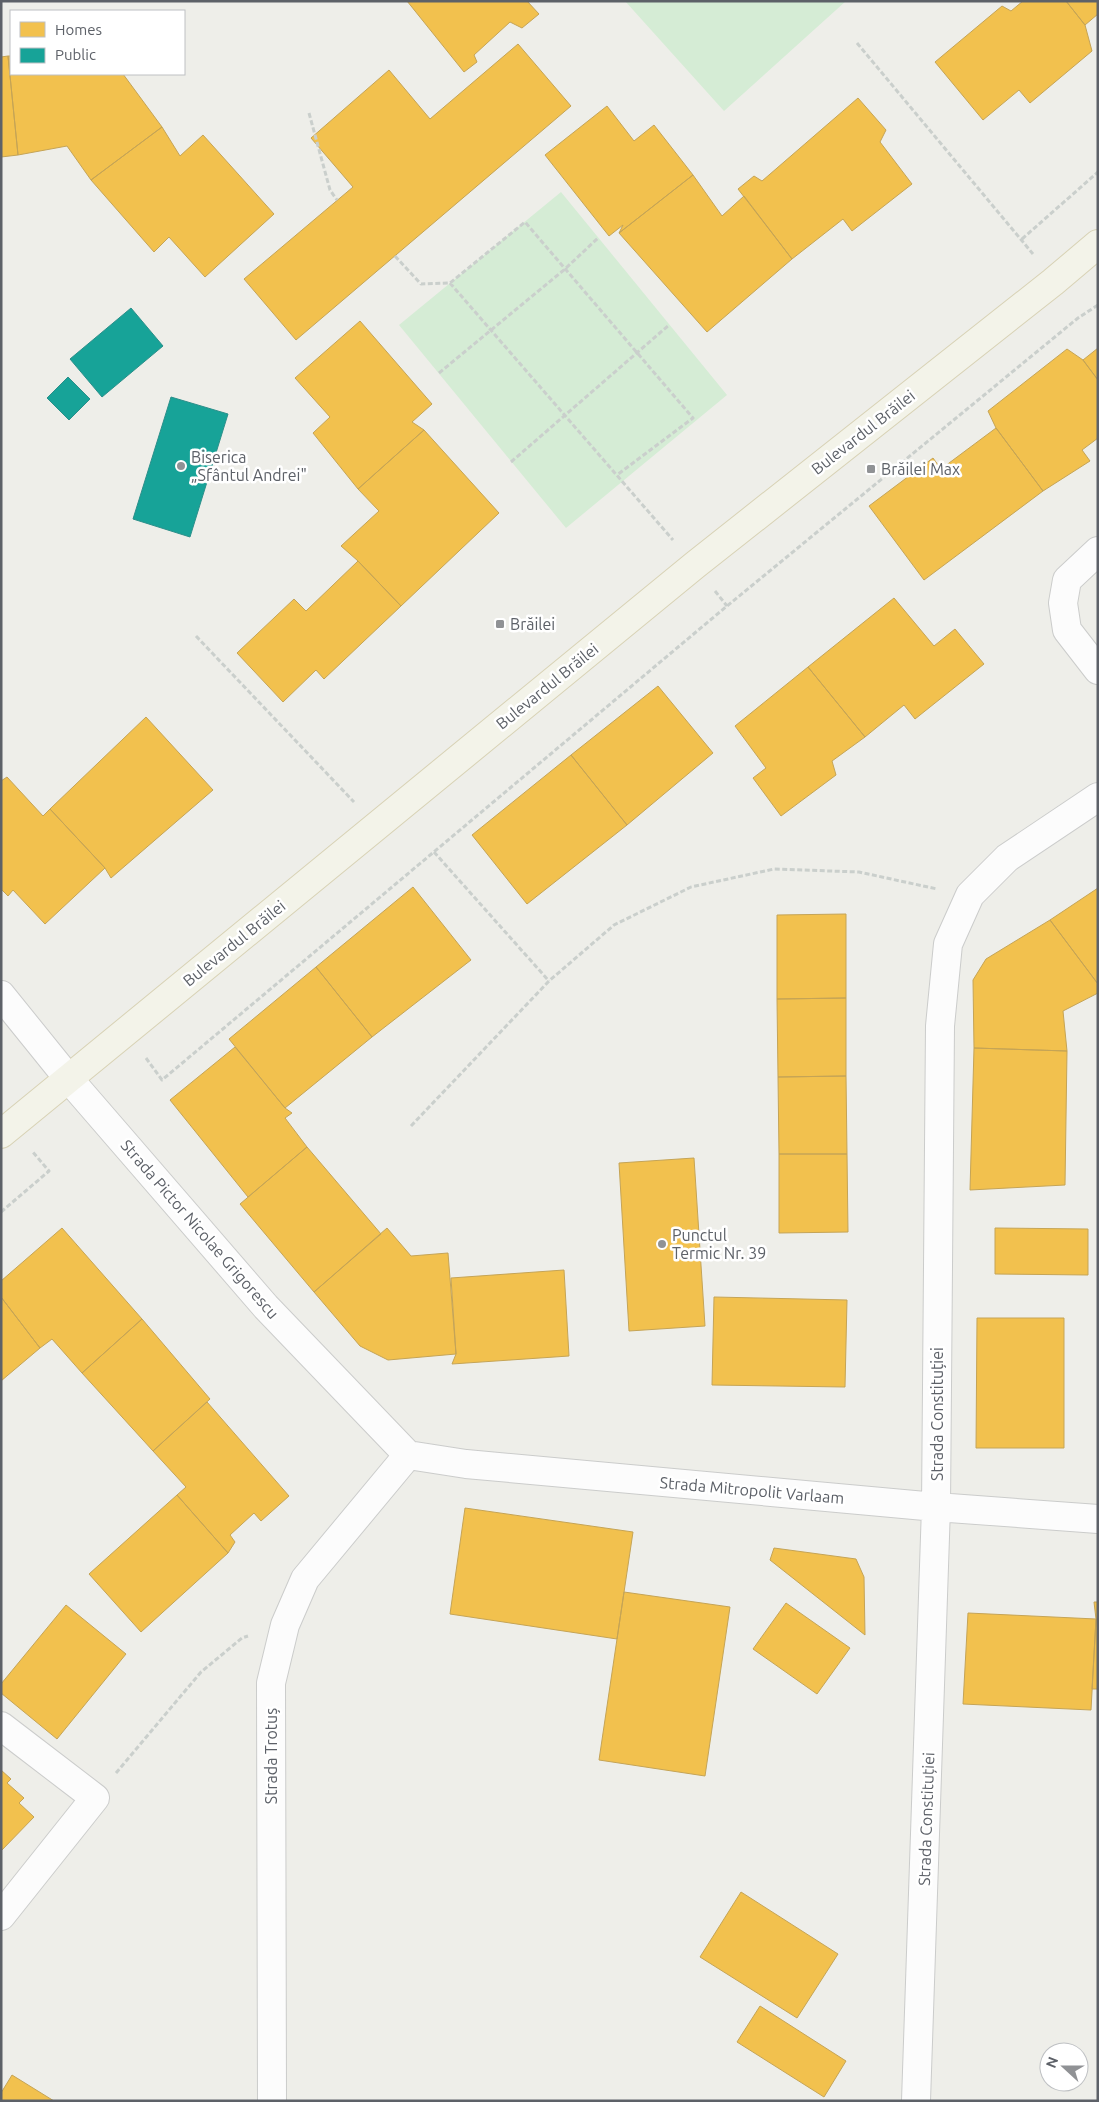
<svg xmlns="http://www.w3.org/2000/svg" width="1099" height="2102" viewBox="0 0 1099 2102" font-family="Ubuntu,sans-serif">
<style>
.green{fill:#d5ecd5}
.homes{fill:#f2c14e;stroke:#c5a456}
.public{fill:#17a398;stroke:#2c8f8a}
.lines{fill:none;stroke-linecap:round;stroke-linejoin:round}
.minor-casing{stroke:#cbcccb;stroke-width:30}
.major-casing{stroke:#d8d2b5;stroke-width:30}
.path{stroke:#cacfcc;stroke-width:3;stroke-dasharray:5 2.5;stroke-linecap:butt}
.minor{stroke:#fcfcfc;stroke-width:28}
.major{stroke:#f3f3e9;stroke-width:28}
.poi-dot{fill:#909295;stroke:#fff;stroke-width:2}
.labels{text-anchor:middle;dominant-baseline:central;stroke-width:5;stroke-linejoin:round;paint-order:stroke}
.street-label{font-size:16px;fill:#5d6168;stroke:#fff}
.poi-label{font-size:16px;fill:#5d6168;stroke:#fff;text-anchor:start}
</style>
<rect width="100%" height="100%" fill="#eeeee9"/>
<path class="green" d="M625,1h221l-122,110z
M561,192l166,203 -161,133 -167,-203z"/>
<path class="homes" d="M407,1h120l12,13 -17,14 -12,-6 -36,33 3,7 -13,10z
M1023,1h43l19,24 7,26 -62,52 -11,-13 -36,30 -48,-58 67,-56 9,5z
M1066,1h32v13l-13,11z
M518,44l53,62 -275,234 -52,-61 109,-92 -42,-49 78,-68 41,49z
M8,56l10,99 -17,2v-100z
M8,56h3v18h112l39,53 -71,53 -24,-34 -49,9z
M858,98l28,32 -6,12 32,42 -60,47 -9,-12 -51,40 -54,-70 16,-13 8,5z
M607,106l27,35 20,-16 39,50 -74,58 4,-8 -14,11 -64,-81z
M162,127l18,29 23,-21 71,79 -69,63 -36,-40 -15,15 -63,-72z
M693,175l29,41 22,-20 48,63 -85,73 -88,-99z
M360,321l72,83 -20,18 12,8 -66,59 -45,-56 17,-16 -35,-39z
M1098,348v32l-15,-20z
M1067,349l16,11 15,20v58l-16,12 8,11 -47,30 -47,-63 -8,-17z
M996,428l47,63 -119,89 -55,-74 64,-48 8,11z
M424,430l75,83 -98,93 -43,-45 -17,-15 38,-35 -21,-22z
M358,561l43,45 -77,73 -8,-9 -33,32 -46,-49 57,-54 12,12z
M894,598l40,48 21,-17 29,35 -69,55 -11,-14 -39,32 -57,-70z
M808,667l57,70 -33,24 4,14 -55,41 -28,-38 13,-10 -31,-42z
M658,686l55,67 -86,72 -56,-70z
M146,717l67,73 -102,88 -6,-10 -55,-59z
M571,755l56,70 -100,79 -55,-69z
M7,777l36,39 7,-7 55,59 -60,56 -32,-34 -5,6 -7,-7v-108z
M413,887l58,73 -99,77 -56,-70z
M1098,888v96l-48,-64z
M846,914v84l-69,1v-84z
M1050,920l48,64v9l-35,18 4,40 -93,-3 -1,-68 13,-21z
M316,967l56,70 -87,71 -56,-69z
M846,998v78l-68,1 -1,-78z
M235,1047l50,61 7,5 -7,5 22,29 -59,50 -78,-97z
M974,1048l93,3 -2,134 -95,5z
M846,1076l1,78h-68l-1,-77z
M307,1147l74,87 -67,58 -74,-88z
M779,1154h68l1,78 -69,1z
M694,1158l11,168 -76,5 -10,-168z
M62,1228l80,91 -60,54 -30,-34 -12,9 -39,-51v-16z
M387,1228l24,28 37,-3 8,101 -68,6 -28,-14 -46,-54z
M995,1228l93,1v46l-93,-1z
M564,1270l5,86 -117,8 4,-10 -5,-76z
M1,1297l39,51 -39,33z
M714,1297l133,3 -2,87 -133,-2z
M977,1318h87v130h-88z
M142,1319l68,80 -57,52 -71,-78z
M207,1402l82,94 -28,25 -7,-8 -24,22 5,7 -7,11 -51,-58 9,-8 -33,-36z
M177,1495l51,58 -87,79 -52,-58z
M465,1508l168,24 -16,107 -167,-25z
M774,1548l82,11 8,18 1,58 -95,-75z
M624,1592l106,15 -25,169 -106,-16z
M1094,1602h4v87h-6l4,-70z
M786,1603l64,45 -33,46 -64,-45z
M66,1605l60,49 -69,85 -56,-46v-9z
M968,1613l128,6 -5,91 -128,-6z
M1,1770l10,9 -4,4 17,15 -5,5 15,14 -33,34z
M741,1892l97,62 -41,64 -97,-61z
M760,2006l86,55 -22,36 -87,-55z
M12,2075l42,26h-53v-8z"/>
<path class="public" d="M131,308l32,38 -61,51 -32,-38z
M68,377l22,22 -21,21 -22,-22z
M171,397l57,17 -38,123 -57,-18z"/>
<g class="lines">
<g class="minor-casing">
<path id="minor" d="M1098,551l-31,29 -4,23 4,27 31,40
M1,995l67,83 198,229 142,148
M408,1455l58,9 470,43 162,12
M1,1726l94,72 -94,118
M272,2101l-1,-418 14,-58 20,-46 103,-124
M916,2101l20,-594 4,-481 8,-82 22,-49 37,-37 91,-61"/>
</g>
<g class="major-casing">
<path id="major" d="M1,1134l694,-569 358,-283 45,-38"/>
</g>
<path class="path" d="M857,43l176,211
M309,113l21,77 7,10
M1022,239l76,-67
M395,256l26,28 29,-1 75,-61 168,196 -76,57
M450,283l223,257
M439,373l126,-104 33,-31
M511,462l158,-137
M715,591l12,15
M196,636l158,166
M434,852l115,129
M146,1058l16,22 565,-474 351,-288 20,-13
M411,1126l138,-145 65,-56 77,-38 83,-18 85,3 78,17
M1,1212l48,-41 -17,-20
M116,1773l85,-101 41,-34 6,-2"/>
<use href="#minor" class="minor"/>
<use href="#major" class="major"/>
</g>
<g class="poi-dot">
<circle cx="181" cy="466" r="5"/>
<rect x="866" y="464" width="10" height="10" rx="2.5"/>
<rect x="495" y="619" width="10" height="10" rx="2.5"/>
<circle cx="662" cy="1244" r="5"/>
</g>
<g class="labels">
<g class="street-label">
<text transform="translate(863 432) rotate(-38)">Bulevardul Brăilei</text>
<text transform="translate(547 686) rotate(-39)">Bulevardul Brăilei</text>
<text transform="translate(234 943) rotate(-39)">Bulevardul Brăilei</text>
<text transform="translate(200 1229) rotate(49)">Strada Pictor Nicolae Grigorescu</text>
<text transform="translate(937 1414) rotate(-90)">Strada Constituției</text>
<text transform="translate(752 1490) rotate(5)">Strada Mitropolit Varlaam</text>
<text transform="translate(271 1756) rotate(-90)">Strada Trotuș</text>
<text transform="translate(926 1819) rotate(-88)">Strada Constituției</text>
</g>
<g class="poi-label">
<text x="191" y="457">Biserica<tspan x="191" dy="18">„Sfântul Andrei"</tspan></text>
<text x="881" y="469">Brăilei Max</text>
<text x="510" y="624">Brăilei</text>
<text x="672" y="1235">Punctul<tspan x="672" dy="18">Termic Nr. 39</tspan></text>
</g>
</g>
<rect width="1099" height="2102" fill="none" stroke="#5d6168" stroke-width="5"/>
<rect x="10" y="10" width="175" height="65" fill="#ffffff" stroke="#bec0c3"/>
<rect x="20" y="22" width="25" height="15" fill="#f2c14e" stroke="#bec0c3"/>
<text x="55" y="35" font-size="15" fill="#5d6168">Homes</text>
<rect x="20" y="48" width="25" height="15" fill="#17a398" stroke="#bec0c3"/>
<text x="55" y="60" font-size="15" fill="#5d6168">Public</text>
<g transform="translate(1064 2067) rotate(291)"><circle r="24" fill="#ffffff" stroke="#bec0c3"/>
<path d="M0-4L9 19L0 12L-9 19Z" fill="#909295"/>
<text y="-8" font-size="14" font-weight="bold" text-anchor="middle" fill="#5d6168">N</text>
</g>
</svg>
